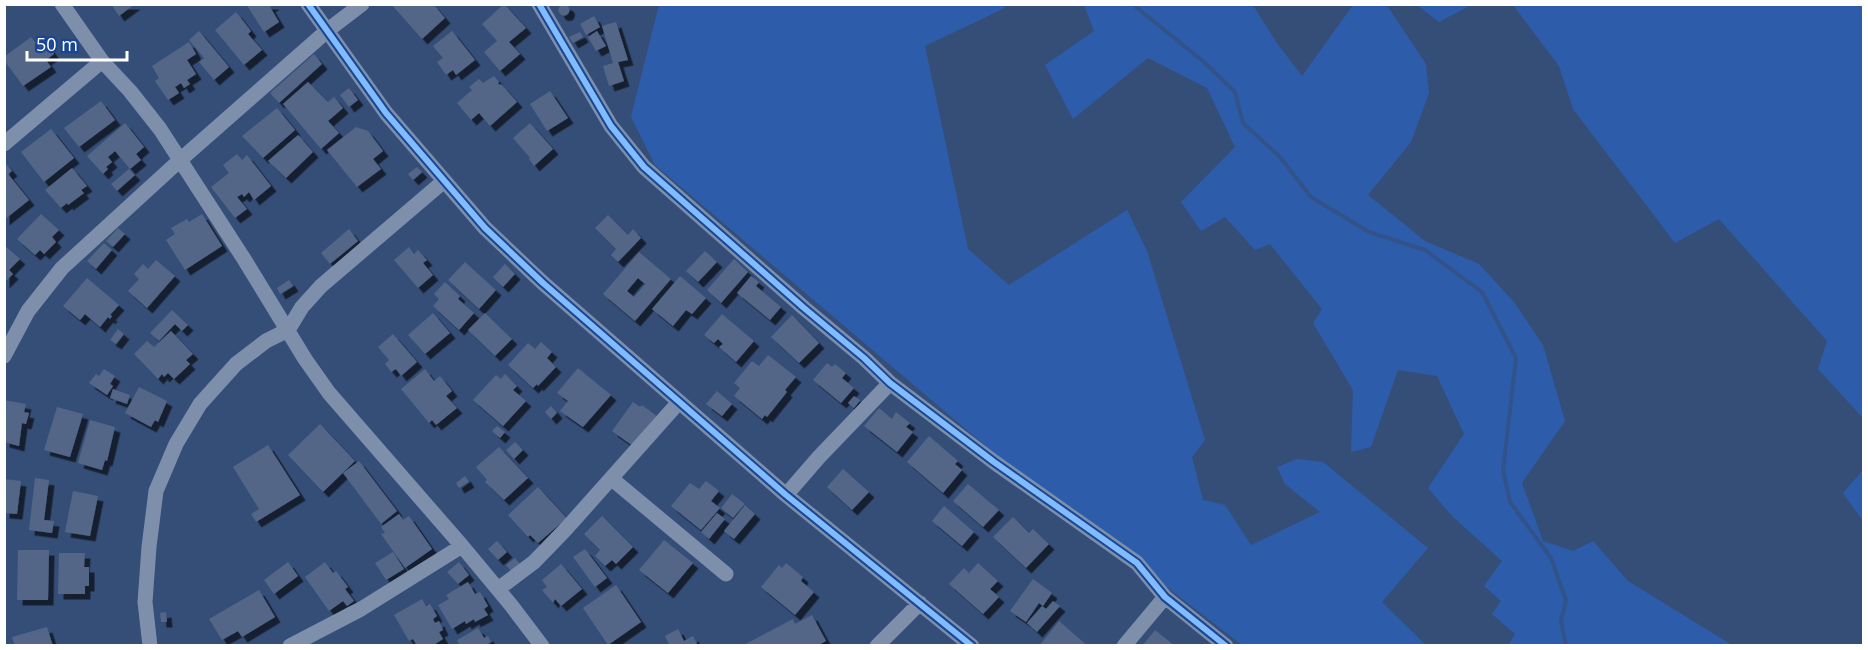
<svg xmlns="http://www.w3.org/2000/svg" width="1868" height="650" viewBox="0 0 1868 650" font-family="'Open Sans',sans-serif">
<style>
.green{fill:#2d5daa}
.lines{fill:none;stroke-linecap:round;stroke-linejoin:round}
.stream{stroke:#32528a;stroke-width:4}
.building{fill:#526687;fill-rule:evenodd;filter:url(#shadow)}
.minor{stroke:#7e8fab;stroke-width:15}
.cycleway-casing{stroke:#194694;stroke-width:10}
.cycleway{stroke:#80bcff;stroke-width:6}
</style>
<defs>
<filter id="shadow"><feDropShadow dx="5.5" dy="5.5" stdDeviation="0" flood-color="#0009"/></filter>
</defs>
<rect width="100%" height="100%" fill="#354e78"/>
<path class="green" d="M659,5h344l2,3 -80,38 43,203 41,36 118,-75 20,41 58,189 -13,17 11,43 22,5 26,40 69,-33 -35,-28 -8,-17 20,-8 26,3 105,86 -46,54 44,43h-184l-240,-185 -347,-295 -24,-48z
M1253,5l23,37 26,34 51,-71h28l7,2 38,57 3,29 -18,49 -43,53 57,46 54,23 35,38 29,43 22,76 -43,62 21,58 30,10 20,-10 35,40 104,64h-223l6,-11 -23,-20 9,-13 -17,-15 18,-25 -50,-45 -24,-28 36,-54 -27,-58 -39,-6 -27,77 -20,5 2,-62 -40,-67 9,-14 -52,-65 -15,6 -30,-33 -24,14 -20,-29 54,-55 -28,-59 -59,-30 -75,61 -28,-54 49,-34 -10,-26z
M1417,5h54l-32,17z
M1513,5h350v413l-45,-49 9,-28 -108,-122 -44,24 -102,-134 -14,-43z
M1863,470v51l-20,-28z"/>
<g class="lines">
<path class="stream" d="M1135,4l1,3 68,55 31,30 8,31 37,34 31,40 58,35 56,18 57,42 34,66 -13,112 7,32 41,56 15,42 -5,21 5,25"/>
</g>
<path class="building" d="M111,4h24l-16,12z
M246,4h28l-4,3 9,15 -15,10z
M391,4h42l12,14 -23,21z
M504,4l22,24 -17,14 11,12 -20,17 -16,-19 13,-11 -15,-17z
M558.5 10a5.5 5.5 0 1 1 11 0a5.5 5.5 0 1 1-11 0Z
M236,12l15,19 -3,3 14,16 -18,15 -29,-35z
M594,16l6,11 -14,8 -6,-11z
M616,22l12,38 -10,2 6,19 -15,5 -6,-20 10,-3 -11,-37z
M199,31l30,36 -15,13 -15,-18 5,-4 -15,-18z
M452,31l23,29 -19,15 -3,-5 -7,5 -9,-13 6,-4 -10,-12z
M597,31l9,15 -10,5 -8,-14z
M580,32l3,5 -10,6 -4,-6z
M31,37l4,5 7,-5 12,17 -8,6 5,7 -28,19 -19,-26v-3z
M189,42l7,12 -9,6 9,14 -9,6 3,4 -6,4 -3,-5 -6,4 4,6 -11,7 -13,-19 4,-3 -7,-12z
M314,54l8,10 -43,39 -9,-10z
M494,76l5,6 -1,2 4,1 15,17 -27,24 -11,-13 -8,7 -14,-17 15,-13 -3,-3 10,-8 4,4z
M308,82l20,20 6,-5 9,11 -15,13 11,12 -18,16 -38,-45z
M349,88l9,12 -9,7 -9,-12z
M550,91l18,27 -21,13 -17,-27z
M101,101l14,19 -36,27 -15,-19z
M277,108l18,22 -32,28 -21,-22z
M125,123l19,24 -8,7 5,6 -11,9 -15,-18 -7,6 4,5 -6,5 2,2 -5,5 -16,-18z
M530,123l23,26 -19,17 -5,-7 1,-1 -17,-20z
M356,127l12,4 15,20 -10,8 8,10 -24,18 -30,-37z
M51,129l23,29 -30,24 -23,-30z
M298,135l15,17 -27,26 -18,-17z
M237,154l5,6 5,-5 24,31 -17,14 -5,-8 -5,5 -2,-3 -5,3 10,12 -12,9 -24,-31 18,-14 -6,-8z
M4,162l8,9 -4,3 21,26 -25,20z
M417,167l5,5 -9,8 -5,-6z
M72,168l15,18 -6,4 3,3 -16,12 -1,-2 -6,5 -16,-18z
M129,169l6,6 -18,16 -6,-7z
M41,214l18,16 -7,7 4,5 -12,12 -4,-4 -5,5 -18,-16z
M202,214l20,32 -37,24 -19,-30 9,-6 -4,-6 16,-9 2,3z
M608,215l20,20 5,-6 8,9 -23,24 -7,-7 5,-6 -21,-21z
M118,228l7,6 -12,13 -7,-6z
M349,229l9,12 -28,23 -9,-11z
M104,243l8,7 -16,19 -9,-8z
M4,245l16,14 -11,11 4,4 -9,9z
M409,247l5,7 4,-4 9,10 -4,3 10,12 -15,13 -24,-28z
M705,251l12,11 -19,20 -12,-11z
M639,252l32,27 -36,42 -32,-27zM638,278l7,6 -11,13 -7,-6z
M734,259l14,13 -27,31 -14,-13z
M156,260l19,16 -28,32 -19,-17 11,-12 -5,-5 9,-10 5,5z
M465,262l31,28 -17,19 -31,-29z
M505,264l10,10 -12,13 -10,-10z
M680,276l26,22 -14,16 -6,-4 -13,16 -21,-17z
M751,276l8,6 -3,4 25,21 -11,13 -33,-27z
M87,278l32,27 -9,10 2,1 -2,3 -2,-2 -8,10 -15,-13 -5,6 -17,-14z
M289,280l4,6 -13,8 -3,-6z
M445,282l15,14 -2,3 16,14 -15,17 -26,-24 6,-7 -5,-5z
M172,310l16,15 -6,6 -7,-7 -16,17 -9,-8z
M433,313l17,20 -25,21 -17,-19z
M485,313l27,26 -17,17 -27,-26z
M722,314l32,27 -18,21 -17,-15 4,-3 -5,-5 -4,4 -10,-8z
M792,315l27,28 -20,20 -28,-26z
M118,329l6,5 -8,10 -6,-4z
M171,331l22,23 -7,6 4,4 -16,15 -6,-6 -4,4 -2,-3 -4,5 -24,-25 13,-13 7,6z
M393,334l24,28 -16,14 -5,-7 -5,3 -6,-8 4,-4 -11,-13z
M541,342l11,10 -5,6 9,9 -18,19 -1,-2 -4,4 -25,-23 20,-22 7,6z
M768,355l28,22 -11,13 2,2 -20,25 -2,-2 -3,4 -28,-23 6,-8 -6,-5 18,-22 7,5z
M827,363l5,4 3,-3 11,9 -4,5 12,10 -13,15 -28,-23z
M578,368l33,27 -28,32 -23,-16 8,-10 -11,-8z
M104,369l11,7 -5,8 3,2 -6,9 -18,-12 7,-9 3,2z
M425,369l9,12 6,-5 12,15 -6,5 11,12 -21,17 -4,-5 -3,3 -28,-34z
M505,374l12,12 -4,4 13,11 -23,25 -30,-26 23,-25 5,4z
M139,387l28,14 -9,21 -3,-2 -4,7 -26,-14z
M113,389l17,6 -3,9 -17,-6z
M717,391l15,13 -10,12 -16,-12z
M854,396l6,4 -6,8 -6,-5z
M4,400l22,4 -2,8 5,1 -3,11 -4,-1 -3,23 -15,-4z
M633,402l7,5 2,-2 16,12 -25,29 -21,-15z
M551,406l6,7 -6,6 -6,-7z
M57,407l26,7 -13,43 -26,-7z
M879,408l13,11 4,-7 14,11 -4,4 7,5 -16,20 -33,-26z
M90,420l25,7 -8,34 -2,-1 -3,10 -24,-7z
M320,424l35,37 -32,31 -35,-37z
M497,426l8,6 -5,6 -8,-7z
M929,436l29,25 -3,3 7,6 -19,23 -36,-31z
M515,442l8,8 -9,9 -8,-9z
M268,445l32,50 -44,27 -5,-8 8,-5 -26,-42z
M499,447l29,31 -24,22 -19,-18 2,-2 -11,-13z
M359,461l38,50 -16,13 -38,-51z
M843,469l26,23 -17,18 -25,-23z
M465,476l4,6 -10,6 -3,-5z
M35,478l14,2 -5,40 10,1 -2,12 -23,-3z
M4,479l17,2 -4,33 -13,-1z
M706,481l13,10 -8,10 9,7 -19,22 -30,-24 19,-23 9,6z
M968,484l31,26 -16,17 -30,-26z
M538,487l33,36 -6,6 -5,-5 -22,19 -8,-8 -2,2 -20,-22z
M73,491l25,5 -8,40 -25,-4z
M732,494l13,10 -12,14 -12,-10z
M745,505l10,9 -21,25 -10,-8z
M944,506l30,26 -12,14 -30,-25z
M717,513l8,6 -16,20 -8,-7z
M399,514l4,6 6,-4 23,33 -27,19 -24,-34 4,-1 -4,-6z
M602,516l31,31 -17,17 -4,-4 -7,6 -10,-10 5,-6 -16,-16z
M1013,517l16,16 4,-4 16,15 -23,24 -33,-31z
M664,540l29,23 -25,30 -29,-23z
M497,541l10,11 -9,8 -10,-11z
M585,549l22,29 -12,9 -22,-30z
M18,550h31l-1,50h-31z
M393,552l11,17 -18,11 -11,-17z
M59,553h26l-1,14h5v19h-4v8h-27z
M515,558l5,6 -9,7 -5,-6z
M288,562l10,14 -24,18 -10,-14z
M325,562l8,11 3,-2 12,16 -3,2 9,12 -7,5 -4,-5 -14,10 -24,-34z
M459,562l10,13 -11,9 -11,-12z
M786,563l17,14 -2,4 13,11 -19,23 -34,-28 18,-22 3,3z
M978,563l20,18 -8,8 9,8 -16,17 -34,-30 15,-16 5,5z
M561,564l21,25 -21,17 -6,-7 -2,4 -11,-13 5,-3 -5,-7z
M1033,579l19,14 -9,13 -4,-3 -13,19 -16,-11z
M468,582l7,12 5,-2 8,14 -4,3 4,6 -13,7 -1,-3 -8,5 -1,-3 -13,8 -14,-24 11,-6 -3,-4z
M616,585l25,37 -33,23 -25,-37z
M259,590l16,27 -33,20 -4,-6 -16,9 -13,-21z
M422,599l4,7 4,-2 7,12 -4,3 2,4 4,-2 4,9 -4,2 4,7 -11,7h-15l-4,-7 -4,2 -15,-26z
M1053,601l7,5 -23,26 -10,-9 15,-17 4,3z
M166,612l1,10h-6l-1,-9z
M812,615l14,26 -9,5h-75l51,-27 2,5z
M1059,621l29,25h-49z
M47,627l6,19h-38l-3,-9z
M478,628l6,10 4,-2 3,6 -3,2 1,2h-29l-3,-6z
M678,629l6,12 9,-5 5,10h-28l-5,-10z
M1155,630l20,16h-33z"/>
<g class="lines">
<path class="minor" d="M62,4l40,57 28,30 30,38 84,130 61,100 24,34 133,153 49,59 31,41
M308,4l78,109 99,115 58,55 243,212 186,151
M539,4l72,122 33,41 160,141 60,50 26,25 104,79 143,101 28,34 61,49
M4,144l98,-83
M4,356l24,-45 34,-43 117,-107 149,-131 34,-26
M612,479l114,95
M786,495l33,-38 71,-74
M498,589l36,-27 32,-33 113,-127
M150,646l-5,-44 4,-55 7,-56 20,-47 24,-40 36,-40 30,-23 22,-11 14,-23 19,-21 123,-105
M290,646l71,-37 101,-63
M877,646l43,-43
M1124,646l41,-49"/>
<g class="cycleway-casing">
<path id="cycleway" d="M308,4l78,109 99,115 58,55 243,212 186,151
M539,4l72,122 33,41 160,141 60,50 26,25 104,79 143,101 28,34 61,49"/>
</g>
<use href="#cycleway" class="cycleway"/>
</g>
<rect width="1868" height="650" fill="none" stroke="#ffffff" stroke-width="12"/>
<path d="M27 51v9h100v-9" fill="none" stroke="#ffffff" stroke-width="3"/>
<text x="36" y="51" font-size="18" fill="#ffffff" stroke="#194694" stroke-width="4.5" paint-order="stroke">50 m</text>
</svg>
